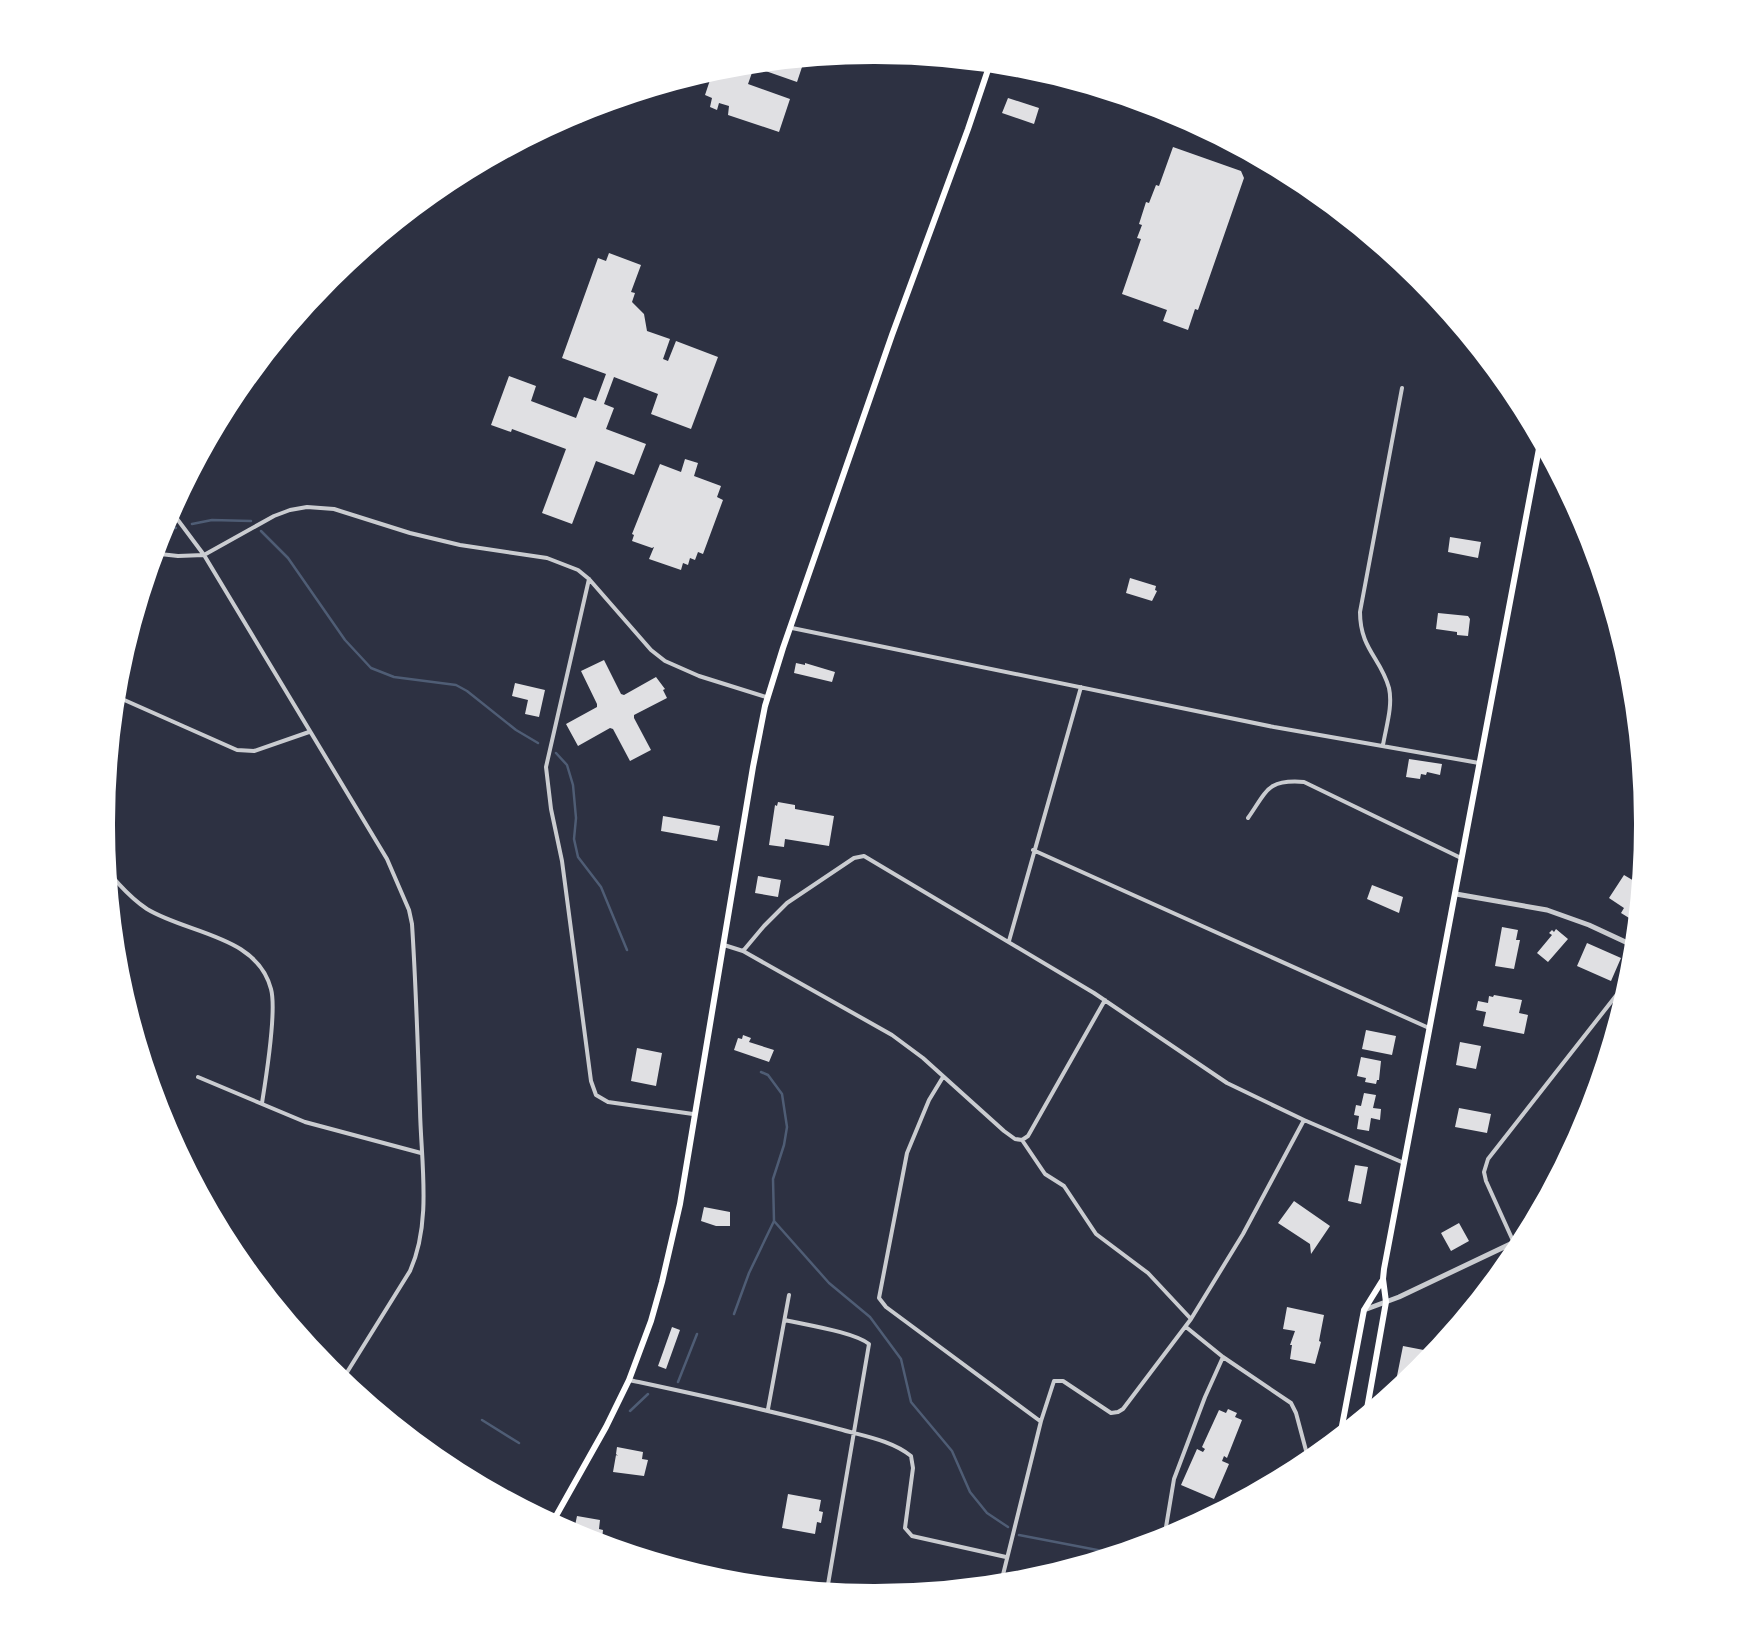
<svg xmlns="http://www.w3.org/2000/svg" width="1749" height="1647" viewBox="0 0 1749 1647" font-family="'Libre Baskerville',serif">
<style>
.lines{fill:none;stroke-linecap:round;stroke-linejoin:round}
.stream{stroke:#4f5d75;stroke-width:2.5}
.building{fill:#e0e0e3}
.minor{stroke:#caccd0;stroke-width:4}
.tertiary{stroke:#caccd0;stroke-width:5}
.secondary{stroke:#fff;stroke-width:6}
.primary{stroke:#fff;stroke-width:6}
.rim{fill:none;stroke:#fff;stroke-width:12}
</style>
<rect width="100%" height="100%" fill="#2d3142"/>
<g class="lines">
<path class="stream" d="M192,524l20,-4 39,1
M149,531l27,-3
M261,531l27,27 57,82 26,28 23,9 62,8 11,6 49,39 22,13
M556,753l11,12 6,20 3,33 -2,21 4,18 23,30 26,63
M774,1221l55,62 41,34 31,42 10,43 41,49 18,41 17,21 21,14
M734,1314l15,-41 25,-52 -1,-42 11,-34 3,-18 -5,-33 -14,-19 -7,-3
M678,1382l19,-48
M630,1411l18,-17
M482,1420l37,23
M1019,1535l120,23"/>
</g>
<path class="building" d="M802,47l6,2 -11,33 -43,-15 -6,17 42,15 -11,33 -51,-17 1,-9 -10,-3 -2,7 -7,-3 2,-9 -7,-3 13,-39z
M1008,98l31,10 -5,16 -32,-11z
M1197,112l19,10 -6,17 -20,-8z
M1173,147l68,24 3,7 -46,132 -3,-1 -7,21 -25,-9 4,-11 -45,-16 19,-55 -4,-1 5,-13 -3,-1 7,-22 3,1 7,-18 3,1z
M609,253l32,12 -10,27 4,1 -3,9 12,12 3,17 23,8 -7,20 5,2 8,-20 42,16 -27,72 -40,-15 7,-20 -44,-17 -10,27 10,4 -8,21 40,15 -12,31 -38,-14 -24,63 -30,-11 24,-64 -54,-20 -1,3 -20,-7 18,-49 27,10 -5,15 45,17 8,-21 12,4 10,-27 -44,-16 36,-100 8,3z
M685,459l13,4 -4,13 27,10 -4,11 6,3 -20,54 -5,-2 -3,8 -5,-2 -2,7 -5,-2 -2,7 -32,-11 5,-12 -2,1 -20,-7 2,-6 -2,-1 28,-70 21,8z
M1450,537l31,5 -3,16 -30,-6z
M1130,578l26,8 -1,4 2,1 -5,10 -26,-8z
M1438,613l30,3 2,3 -2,17 -11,-1v-3l-21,-3z
M604,660l17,34 3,1 32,-18 9,12 -2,1 4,8 -33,17v3l17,32 -21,11 -17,-32 -3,-1 -32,18 -12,-22 31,-17v-3l-16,-33z
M796,663l9,2v-2l30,9 -3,10 -38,-9z
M515,683l30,7 -6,27 -14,-3 3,-14 -16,-4z
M1409,759l33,5 -2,11 -13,-3 -1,3 -5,-1 -1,5 -14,-2z
M778,802l17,3v4l39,7 -5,30 -44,-7 -1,8 -15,-2 6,-40 2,1z
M663,816l57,10 -3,15 -56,-10z
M1624,875l27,16 -3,33 -11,-7 -3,4 -13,-8 3,-5 -15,-10z
M758,876l23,4 -3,17 -23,-4z
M1372,885l31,12 -4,16 -32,-14z
M1502,927l16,3 -2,10h4l-6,29 -19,-3z
M1556,929l12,10 -20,23 -11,-9 15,-18 -3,-2 3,-3 2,2z
M1587,943l34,15 -10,23 -34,-15z
M1494,995l28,5 -3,13 9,2 -4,19 -41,-8 3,-14 -10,-2 2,-9 10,2 1,-7 4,1z
M1366,1030l30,6 -4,19 -30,-6z
M743,1035l8,3 -2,4 25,8 -5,12 -35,-12 4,-12 4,1z
M1460,1042l21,4 -5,23 -20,-4z
M637,1048l25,5 -6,33 -25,-5z
M1361,1057l20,4 -2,19h-2l-1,4 -11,-2 1,-4 -9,-2z
M1364,1093l12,2 -3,13 8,1 -1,11 -9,-2 -2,13 -12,-2 2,-13 -5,-1 2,-10 5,1z
M1459,1108l32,6 -4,19 -32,-6z
M1355,1165l13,2 -7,37 -13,-3z
M1294,1201l36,25 -19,28 -1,-10 -32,-21z
M704,1207l26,5v14h-14l-15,-5z
M1459,1223l10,18 -18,10 -10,-18z
M1287,1307l37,8 -5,26 2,1 -6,22 -25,-5 2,-14h-2l5,-14 -12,-2z
M672,1327l8,3 -14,39 -8,-3z
M1403,1346l31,6 -5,24 -11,10 -4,-1 1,-5 -18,-4z
M1228,1409l9,4 -2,4 7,3 -15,38 -3,-2 -2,5 7,3 -15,35 -33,-14 16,-36 6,3 2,-3 -3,-2 17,-37 7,3z
M617,1447l26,5 -1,7 6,1 -4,16 -31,-4 3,-17 2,1 -2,-2z
M788,1494l33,6 -2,11 4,1 -2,11 -4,-1 -2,12 -33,-6z
M577,1516l23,4 -1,9 4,1 -1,9 -29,-4z"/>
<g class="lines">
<path class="minor" d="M580,121l7,-25
M163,500l41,55 183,304 22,51 3,14c4,62 6,124 8,186 1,52 12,112 -10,161l-74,119
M142,552l36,4 26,-1 70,-39 16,-6 17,-3 27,2 76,24 50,12 87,13 31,12 11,9 62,71 14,11 34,15 67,21
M589,579l-43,188 5,42 11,52 29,220 5,14 12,7 85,12
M792,628l482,99 205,36
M104,691l133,59 17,1 55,-19
M101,723l8,-29
M1383,745c3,-18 10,-39 6,-57 -8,-30 -29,-39 -29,-76l42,-224
M1248,818c19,-27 19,-39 56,-36l157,76
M1033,850l396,178
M94,854c15,19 32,41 53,55 41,25 110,26 124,80 6,22 -5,89 -9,114
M1009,941l72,-254
M724,945l19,6 149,84 31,23 81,73 11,8 7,1
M743,951l21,-25 23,-23 67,-45 10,-2 230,137 133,90 77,37 100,43
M198,1077l107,45 116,31
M943,1077l-14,23 -22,53 -28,145 7,9 154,114
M1022,1140l23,34 19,12 32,48 52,39 43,46
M1022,1140l6,-4 77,-136
M1514,1243l-28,-62 -2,-9 4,-13 156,-199
M785,1320c21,5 69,12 84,24l-44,258
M1186,1327l37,30 68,46 5,10 16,60
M629,1380c70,15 141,30 210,49 24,7 52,11 72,27l2,12 -8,60 7,8 94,21
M768,1409l21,-114
M1162,1551l12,-72 31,-82 18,-40
M673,1577l93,19
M1002,1585l30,6
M998,1595l43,-174 13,-40h9l48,32 7,-1 5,-3 68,-90 52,-85 61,-114"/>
<path class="tertiary" d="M1456,894l91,16 42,15 43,20 9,5 4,6
M1364,1310l35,-13 143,-68"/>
<path class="secondary" d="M547,1532l59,-105 23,-47 22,-59 11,-39 18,-78 73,-437 12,-61 18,-58 109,-313 76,-206 26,-77"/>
<path class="primary" d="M1363,1431l23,-129 -3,-23 1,-10 160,-847
M1337,1452l27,-142 18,-29"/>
</g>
<path d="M0 0H1749V1647H0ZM874 58H875A765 765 0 0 1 1640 823V825A765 765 0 0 1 875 1590H874A765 765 0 0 1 109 825V823A765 765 0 0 1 874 58Z" fill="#fff" fill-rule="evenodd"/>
<path class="rim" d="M874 58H875A765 765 0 0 1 1640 823V825A765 765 0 0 1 875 1590H874A765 765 0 0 1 109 825V823A765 765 0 0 1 874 58Z"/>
</svg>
